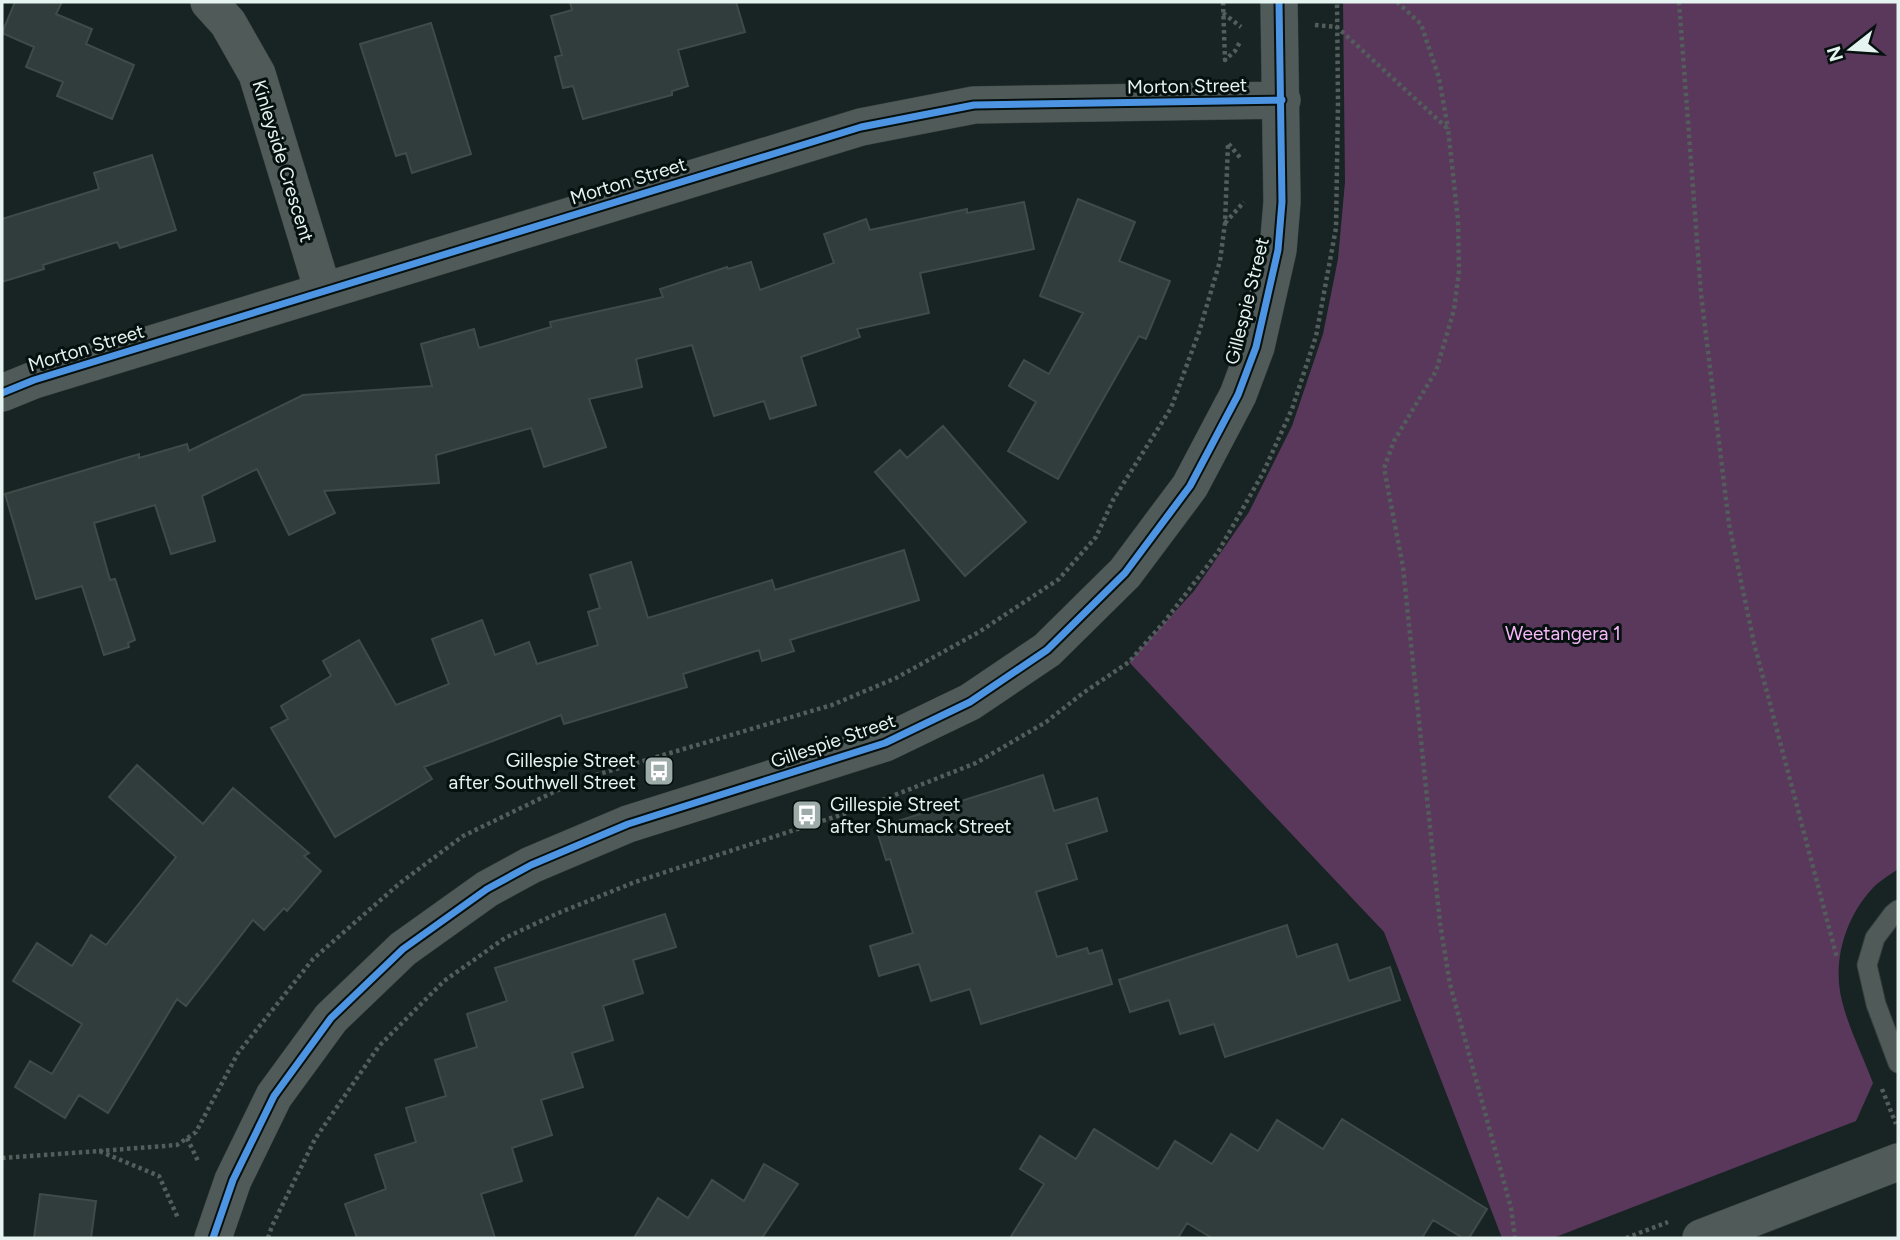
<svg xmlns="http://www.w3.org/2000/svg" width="1900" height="1240" viewBox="0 0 1900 1240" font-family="Figtree,sans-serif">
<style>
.green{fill:#59385b}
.building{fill:#313d3c;stroke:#3f4b49;stroke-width:2}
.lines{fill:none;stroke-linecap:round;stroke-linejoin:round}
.lane-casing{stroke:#353f3d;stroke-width:21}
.street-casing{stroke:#353f3d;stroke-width:38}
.path{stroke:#535d5b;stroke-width:4.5;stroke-dasharray:3.5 3.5;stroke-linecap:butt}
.lane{stroke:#505b59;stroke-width:19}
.street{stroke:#505b59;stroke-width:37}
.cycleway-casing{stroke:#06100f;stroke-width:11}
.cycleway{stroke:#4d94e3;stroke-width:7}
.labels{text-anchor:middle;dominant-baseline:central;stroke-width:6;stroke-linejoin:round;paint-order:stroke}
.street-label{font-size:19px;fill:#e5f3f1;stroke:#06100f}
.park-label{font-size:19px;fill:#f7b7f8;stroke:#06100f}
.poi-label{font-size:19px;fill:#e5f3f1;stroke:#06100f;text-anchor:end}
</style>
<rect width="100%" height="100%" fill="#172423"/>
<path class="green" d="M1343,2h555v867c-8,6 -19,12 -26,20 -27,29 -40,73 -30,112 7,28 21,55 31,82l-17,38 -303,117h-51l-118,-306 -255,-270 65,-71 55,-79 43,-86 31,-92 15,-75 7,-77z"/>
<path class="building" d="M15,2h47l-6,12 36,15 -6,15 48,21 -22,54 -55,-23 6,-14 -37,-15 8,-20 -32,-14z
M570,2h166l9,30 -67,18 10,36 -16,5v4l-89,24 -10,-33 -10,2 -8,-31 7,-2 -11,-39 21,-6z
M431,23l40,131 -59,19 -6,-20 -10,3 -36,-112z
M152,155l24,75 -56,18 -3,-6 -74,23 1,4 -42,13v-63l97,-30 -5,-16z
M1078,199l57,23 -16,39 51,20 -24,58 -7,-3 -81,143 -50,-28 28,-49 -27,-16 15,-26 25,14 34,-61 -43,-17z
M1024,202l10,47 -114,24 9,40 -72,16 3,8 -59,20 15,48 -46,14 -6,-18 -50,15 -22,-71 -56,14 6,28 -53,12 17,48 -62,20 -13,-39 -95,27 3,28 -115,8 11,22 -46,22 -32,-66 -55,27 13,45 -44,13 -16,-49 -61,18 16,57 5,-1 20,61 -7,3 1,4 -25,8 -22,-69 -46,13 -31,-105 134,-40v4l48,-14 2,7 114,-56 129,-9 -11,-42 53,-15 5,19 72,-21 -1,-5 113,-25 -3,-8 67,-22 1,2 23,-7 9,28 74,-27 -10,-29 42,-15 4,11 97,-21v4z
M943,426l83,96 -61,54 -90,-104 25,-22 7,8z
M904,550l15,50 -129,40 4,11 -32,10 -3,-11 -76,24 4,13 -123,37 -3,-9 -137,52 8,12 -97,58 -64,-109 17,-9 -7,-13 50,-30 -8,-15 36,-21 37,65 53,-21 -17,-45 50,-19 13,35 34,-13 8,22 61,-19 -10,-33 12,-4 -10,-33 41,-13 17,56 124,-38 3,10z
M137,765l66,59 30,-36 76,65 -5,3 17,15 -34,40 -3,-3 -20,22 -11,-10 -67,86 -9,-7 -69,114 -29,-18 -14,23 -50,-31 15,-26 22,13 30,-50 -69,-43 24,-38 35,23 19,-31 15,10 70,-88 -67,-60z
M1043,775l11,36 43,-13 10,33 -41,13 11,35 -41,13 21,65 30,-9 2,6 13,-4 10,34 -131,40 -11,-35 -39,12 -12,-37 -40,12 -9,-30 43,-13 -23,-74 -4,1 -10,-32z
M665,914l11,33 -43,13 10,33 -40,13 10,34 -41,13 11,34 -42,13 11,35 -40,13 10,33 -41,13 14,44h-138l-12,-34 41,-15 -11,-34 41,-13 -10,-34 40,-12 -11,-36 42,-13 -10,-33 40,-13 -12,-33z
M1287,925l10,32 40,-13 12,37 41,-14 10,33 -175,57 -11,-33 -34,10 -11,-34 -39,12 -11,-32z
M1342,1119l145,90 -18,29h-6l-30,-18 -11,18h-210l-25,-15 -9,15h-168l34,-54 -24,-15 20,-33 36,23 18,-30 64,40 17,-28 37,23 19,-30 27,17 19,-31 46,29z
M764,1164l34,20 -36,54h-128l24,-40 30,20 24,-38 32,21z
M40,1194l56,7 -5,37h-57z"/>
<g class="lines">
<g class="lane-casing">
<path id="lane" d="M1898,910l-5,4 -18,24 -8,27 9,39 22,59"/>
</g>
<g class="street-casing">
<path id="street" d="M209,2l19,21 29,51 66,217
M2,393l32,-13 827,-253 113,-22 308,-5
M213,1238l20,-58 41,-84 57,-78 72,-69 84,-60 44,-24 97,-41 257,-81 85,-41 77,-52 78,-77 65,-87 48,-91 18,-48 22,-97 4,-48 -3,-200
M1701,1238l197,-76"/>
</g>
<path class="path" d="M1223,2l2,58 10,-9 5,-9
M1397,2l24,22 18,54 9,51
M1679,2l22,292 28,230 25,119 83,315
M1223,13l18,14
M1315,25l22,2 111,102 10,91 1,51 -5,39 -18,61 -42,70 -10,27 19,99 37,356 10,61 61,224 4,30
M1225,223l19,-21
M1882,1089l14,35
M187,1138l11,23
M99,1151l78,-6 19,-13 42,-79 75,-94 87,-76 63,-47 95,-46 38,-15 236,-70 64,-27 83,-46 80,-53 37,-42 17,-37 58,-92 28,-76 21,-71 5,-38 3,-80 14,17
M2,1158l97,-7 60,25 19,42
M268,1238l4,-12 43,-87 64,-93 65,-65 61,-43 51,-24 79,-32 227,-74 114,-45 70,-41 37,-29 46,-31 36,-41 53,-69 45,-79 29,-64 24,-73 20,-108 2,-125 -1,-101
M1626,1238l42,-16"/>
<use href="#lane" class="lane"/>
<use href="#street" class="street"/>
<g class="cycleway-casing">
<path id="cycleway" d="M2,393l32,-13 827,-253 113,-22 308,-5
M213,1238l20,-58 41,-84 57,-78 72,-69 84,-60 44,-24 97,-41 257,-81 85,-41 77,-52 78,-77 65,-87 48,-91 18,-48 22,-97 4,-48 -3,-200"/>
</g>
<use href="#cycleway" class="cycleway"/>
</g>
<defs>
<g id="bus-square" transform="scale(1.575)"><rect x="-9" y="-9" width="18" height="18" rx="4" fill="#9daba9" stroke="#06100f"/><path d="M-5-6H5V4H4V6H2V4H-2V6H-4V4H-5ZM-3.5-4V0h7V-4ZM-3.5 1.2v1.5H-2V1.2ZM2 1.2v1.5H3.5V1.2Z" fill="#fff"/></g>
</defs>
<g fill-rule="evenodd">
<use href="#bus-square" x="659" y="771"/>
<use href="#bus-square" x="807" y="815"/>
</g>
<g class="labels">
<g class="street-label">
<text transform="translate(1187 86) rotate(-1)">Morton Street</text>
<text transform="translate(283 161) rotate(73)">Kinleyside Crescent</text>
<text transform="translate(628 181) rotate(-17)">Morton Street</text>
<text transform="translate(1247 301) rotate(-76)">Gillespie Street</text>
<text transform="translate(86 348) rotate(-17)">Morton Street</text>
<text transform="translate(833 741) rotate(-19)">Gillespie Street</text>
</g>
<g class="park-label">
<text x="1563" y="633">Weetangera 1</text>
</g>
<g class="poi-label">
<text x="636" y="760">Gillespie Street<tspan x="636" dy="22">after Southwell Street</tspan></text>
<text x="830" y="804" text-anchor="start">Gillespie Street<tspan x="830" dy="22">after Shumack Street</tspan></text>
</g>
</g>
<rect width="1900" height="1240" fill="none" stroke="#e5f3f1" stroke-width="7"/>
<g transform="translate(1851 49) rotate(253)" stroke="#06100f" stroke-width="5" paint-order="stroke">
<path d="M0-5L12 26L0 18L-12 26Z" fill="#e5f3f1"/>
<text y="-10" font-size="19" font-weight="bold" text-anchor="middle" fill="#e5f3f1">N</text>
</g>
</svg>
